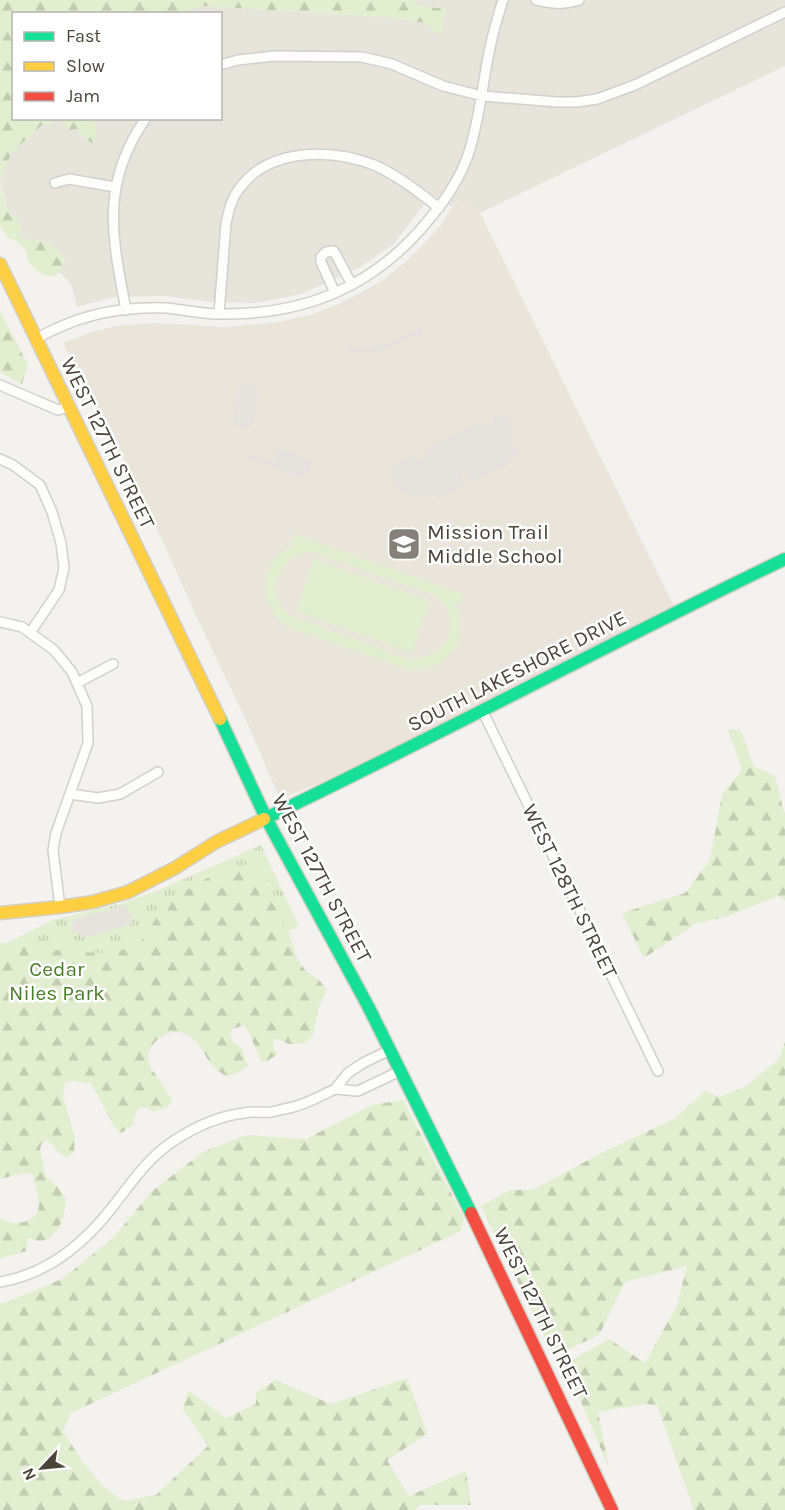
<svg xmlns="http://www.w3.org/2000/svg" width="785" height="1510" viewBox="0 0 785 1510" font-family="Karla,sans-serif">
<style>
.residential{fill:#e7e4dc}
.education{fill:#eae5da}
.grass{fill:url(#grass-tufts)}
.forest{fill:url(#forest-firs)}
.pitch{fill:#e1eecf;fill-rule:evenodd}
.parking{fill:#e6e3df}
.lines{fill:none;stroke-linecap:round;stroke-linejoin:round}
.street-casing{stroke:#d2d0cb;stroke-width:12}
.fast-casing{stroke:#d3cfc5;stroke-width:15}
.slow-casing{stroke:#d3cfc5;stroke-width:15}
.jam-casing{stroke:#d3cfc5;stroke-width:15}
.street{stroke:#fdfdfc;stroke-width:9}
.fast{stroke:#16e098;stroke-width:12}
.slow{stroke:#ffcf43;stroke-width:12}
.jam{stroke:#f24e42;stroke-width:12}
.labels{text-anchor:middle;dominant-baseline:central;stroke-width:5;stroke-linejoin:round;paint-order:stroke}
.street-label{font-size:21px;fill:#4b4439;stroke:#fff}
.poi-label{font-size:21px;fill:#4b4439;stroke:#fff;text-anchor:start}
.park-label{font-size:21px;fill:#4a7f2a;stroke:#fff}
</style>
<defs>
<pattern id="grass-tufts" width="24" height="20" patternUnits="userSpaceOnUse" patternTransform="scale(1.5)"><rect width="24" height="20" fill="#e1eecf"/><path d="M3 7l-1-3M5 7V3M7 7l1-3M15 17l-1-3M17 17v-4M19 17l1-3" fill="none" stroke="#c3cdb2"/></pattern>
<pattern id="forest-firs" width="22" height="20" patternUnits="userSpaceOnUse" patternTransform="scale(1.5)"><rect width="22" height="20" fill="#e1eecf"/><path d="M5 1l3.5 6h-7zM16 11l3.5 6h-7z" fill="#c3cdb2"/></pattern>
</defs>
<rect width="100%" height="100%" fill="#f4f2ee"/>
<path class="residential" d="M416,0h369v66l-305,147 -23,-13 -5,7 -20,-13 -38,50 -37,25 -56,25 -45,9 -46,-1 -46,-6 -51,1 -36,10 -6,-23 -12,-12 6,-12 -6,-7 -10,-10 -26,-4 -4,-5 2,-9 -13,-14 -8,-28 4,-16 3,-2 4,-12 31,-28 11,-3 4,-3 6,1 14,9 10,11 7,-19 -4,-2 130,-1v-104l-40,-1 22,-7 184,11 39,6 16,11 4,-25 -31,-4z"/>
<path class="education" d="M457,200l23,13 194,393 -337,170 -57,23 -35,-81 -46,-96 -63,-139 -73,-140 28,-11 25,-6 39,-3 72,4 52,-5 32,-7 27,-11 24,-12 21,-12 21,-17 16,-15 20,-22z"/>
<path class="grass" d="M261,845l38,81 -299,144v-124l53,-26 70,-17 38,-14z"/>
<path class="forest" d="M0,0h416l-1,5 31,4 -5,26 -16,-12 -39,-6 -184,-11 -22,8h-166v104l43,1 -8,6h-7l-31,28 -4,12 -3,2 -4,16z
M59,119h31c9,5 7,14 5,23l-4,1 -14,-14 -7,1 -4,-3 -3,-7z
M0,187l8,24 13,14 -2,9 4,4 26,5 16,17 -6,12 -5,4 -9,-1 -10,-6 -7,-8 -2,-11 -10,-9 -8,-3 -8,-12z
M0,311l28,54 -6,19 -22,-12z
M728,730l13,1 13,35 21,10 9,36 1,1v88l-7,-5 -50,20 -33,8 -51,34 -22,-45 63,-20 25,-33 12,-66 20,-24z
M243,866l13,3 14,13 10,36 8,12 9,28 8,12 15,11 7,9 -9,19 -5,27 -8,7 -16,1 -12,-5 -3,2 -1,7 5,6 -12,8 -5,-1c-6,-11 -9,-26 -17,-36l-11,4 -3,5 3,8 9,7 6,17 -12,8 -9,2c-27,-11 -20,-40 -50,-44 -8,0 -15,3 -21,9 -17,18 -4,27 7,44 3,5 6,11 9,16l-3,5 -16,6 -6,-4 -7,-1c-11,12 2,15 -19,26l-7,-7 -23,-43 -19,-2 -7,2 -2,14 12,40 -1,15 -7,6 -9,-6 -7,-9 -4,-3 -6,5 -1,5 6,27 12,10 8,12c0,15 -8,43 -28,42 -1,0 -8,-3 -10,-3l-2,13 -26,8v-41c13,9 38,6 39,-13 0,-10 -5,-21 -6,-30l-9,-2 -24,6v-236l28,1 9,-4h7l3,5 5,5c29,0 60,10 86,-7 11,-7 18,-29 27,-37 5,-5 11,-7 16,-11 5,-3 9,-8 14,-11 15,-8 32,-13 48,-18z
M785,1042v468h-91l-37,-105 -10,-1 -49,8 11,56 -44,-104 44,-25 36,24 32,-58 10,-39 -62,16 -26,53 -45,21 -73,-150 29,-16h23l68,-37 73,-34 31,-28 14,6 26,-10 34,-28z
M403,1100l61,118 -3,13 -390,182 -8,18 19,30 22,26 19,14 33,-6 52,-49 -25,-37 5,-19 38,28 30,-14v-12l20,-12 55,24 76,-26 20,56 -40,26 22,36 57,-25 5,34h-51l-5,5h-415v-207l7,-1 55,-23 51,-41 39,-47 51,-39 43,-17 60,4 66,-34z"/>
<path class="pitch" d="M294,534l169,60 -3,10 -6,-2c5,10 8,21 6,33 -4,23 -29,37 -51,35l-115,-41c-38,-16 -39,-68 1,-84l-5,-2zM313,552l123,44c32,26 7,69 -31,62l-116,-43c-25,-21 -10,-63 24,-63z
M314,559l116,42 -18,52 -116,-42z"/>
<path class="parking" d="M420,327l3,6 -36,17 -15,3 -26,-1v-7l22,1 12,-1 11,-4z
M239,382l21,4 -8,43 -20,-4z
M504,411l11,22 -5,3 8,17 -11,6 3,6 -39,18 -5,-11 -4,1 -2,2 6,11 -28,14 -3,-6 -12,5 -3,-5 -6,4 -14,-5 -6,-11 -2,-9 1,-2 -3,-5 23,-11 2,5 2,1 12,-6 -2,-7 61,-29 2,5h2l2,-2 -3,-5z
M278,447l35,13 -8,20 -66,-24 8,-4 25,10z
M126,905l2,7 5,5 -5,2 6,4 -42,13 -9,1 -6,-5 -4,1 -2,-6 4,-8z"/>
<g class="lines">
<g class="street-casing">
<path id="street" d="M536,0c16,4 28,5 43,0
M220,65l18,-5 36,-4 88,1 30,7 51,22 39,10 75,6h19l21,-3 38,-14 150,-73
M55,183l14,-4 46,8
M335,293l-14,-31v-5l5,-5 7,-1 2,2 17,32
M126,310c-14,-74 -26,-126 20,-192
M219,314l7,-91c3,-12 5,-24 13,-34 29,-41 92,-41 135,-24 23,10 45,27 65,43
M36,339c39,-23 85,-33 131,-31 18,2 36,6 54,6 87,1 156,-29 210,-97 15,-18 29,-39 37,-62 12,-35 14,-71 22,-107 3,-16 8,-32 13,-48
M0,385l58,25 11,-3
M0,459l13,6 27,20 12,27 9,31 3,25 -5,22 -29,43
M0,622l22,5 32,23 18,22 15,34 1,37 -32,90 -3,17 7,57
M77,683l36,-19
M482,710l176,361
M70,794l28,4 22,-4 38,-22
M390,1050l-27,13 -15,10 -13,16 23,2 42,-20
M0,1282c49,-8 85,-39 114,-77 18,-23 34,-47 58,-63 21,-14 47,-26 72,-29 9,-2 18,0 27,-1 6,-1 12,-3 18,-4 16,-3 31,-12 46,-19"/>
</g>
<g class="fast-casing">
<path id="fast" d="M220,719l46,99 102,188 103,207
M264,819c175,-84 346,-176 521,-260"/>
</g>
<g class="slow-casing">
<path id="slow" d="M0,264l220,455
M0,913l60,-6 33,-5 35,-10 47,-24 41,-26 48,-23"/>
</g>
<g class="jam-casing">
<path id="jam" d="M471,1213l141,297"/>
</g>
<use href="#street" class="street"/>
<use href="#fast" class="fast"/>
<use href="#slow" class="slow"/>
<use href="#jam" class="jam"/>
</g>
<defs>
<g id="school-square" transform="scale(1.725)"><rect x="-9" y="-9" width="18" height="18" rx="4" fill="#868178" stroke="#fff"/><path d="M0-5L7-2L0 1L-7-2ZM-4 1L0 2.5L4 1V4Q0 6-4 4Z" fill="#fff"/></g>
</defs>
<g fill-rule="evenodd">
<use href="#school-square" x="404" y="544"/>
</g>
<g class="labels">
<g class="street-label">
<text transform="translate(108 443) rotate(64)">WEST 127TH STREET</text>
<text transform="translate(517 671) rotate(-27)">SOUTH LAKESHORE DRIVE</text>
<text transform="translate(322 878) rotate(62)">WEST 127TH STREET</text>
<text transform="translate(570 891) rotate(64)">WEST 128TH STREET</text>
<text transform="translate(541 1313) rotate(64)">WEST 127TH STREET</text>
</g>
<g class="poi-label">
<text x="427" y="532">Mission Trail<tspan x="427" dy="24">Middle School</tspan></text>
</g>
<g class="park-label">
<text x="57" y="969">Cedar<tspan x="57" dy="24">Niles Park</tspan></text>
</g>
</g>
<rect x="12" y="12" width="210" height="108" fill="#ffffff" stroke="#b7b4b0" stroke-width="1.5"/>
<rect x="24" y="32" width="30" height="9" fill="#16e098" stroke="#b7b4b0" stroke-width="1.5"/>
<text x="66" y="42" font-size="18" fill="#4b4439">Fast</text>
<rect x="24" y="62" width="30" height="9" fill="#ffcf43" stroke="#b7b4b0" stroke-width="1.5"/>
<text x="66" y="72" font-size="18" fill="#4b4439">Slow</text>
<rect x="24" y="92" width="30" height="9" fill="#f24e42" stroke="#b7b4b0" stroke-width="1.5"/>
<text x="66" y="102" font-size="18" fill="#4b4439">Jam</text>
<g transform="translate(42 1468) rotate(244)" stroke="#ffffff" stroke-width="4.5" paint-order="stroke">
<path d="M0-4.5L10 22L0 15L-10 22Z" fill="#4b4439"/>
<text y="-9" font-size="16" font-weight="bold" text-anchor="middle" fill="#4b4439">N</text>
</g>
</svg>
